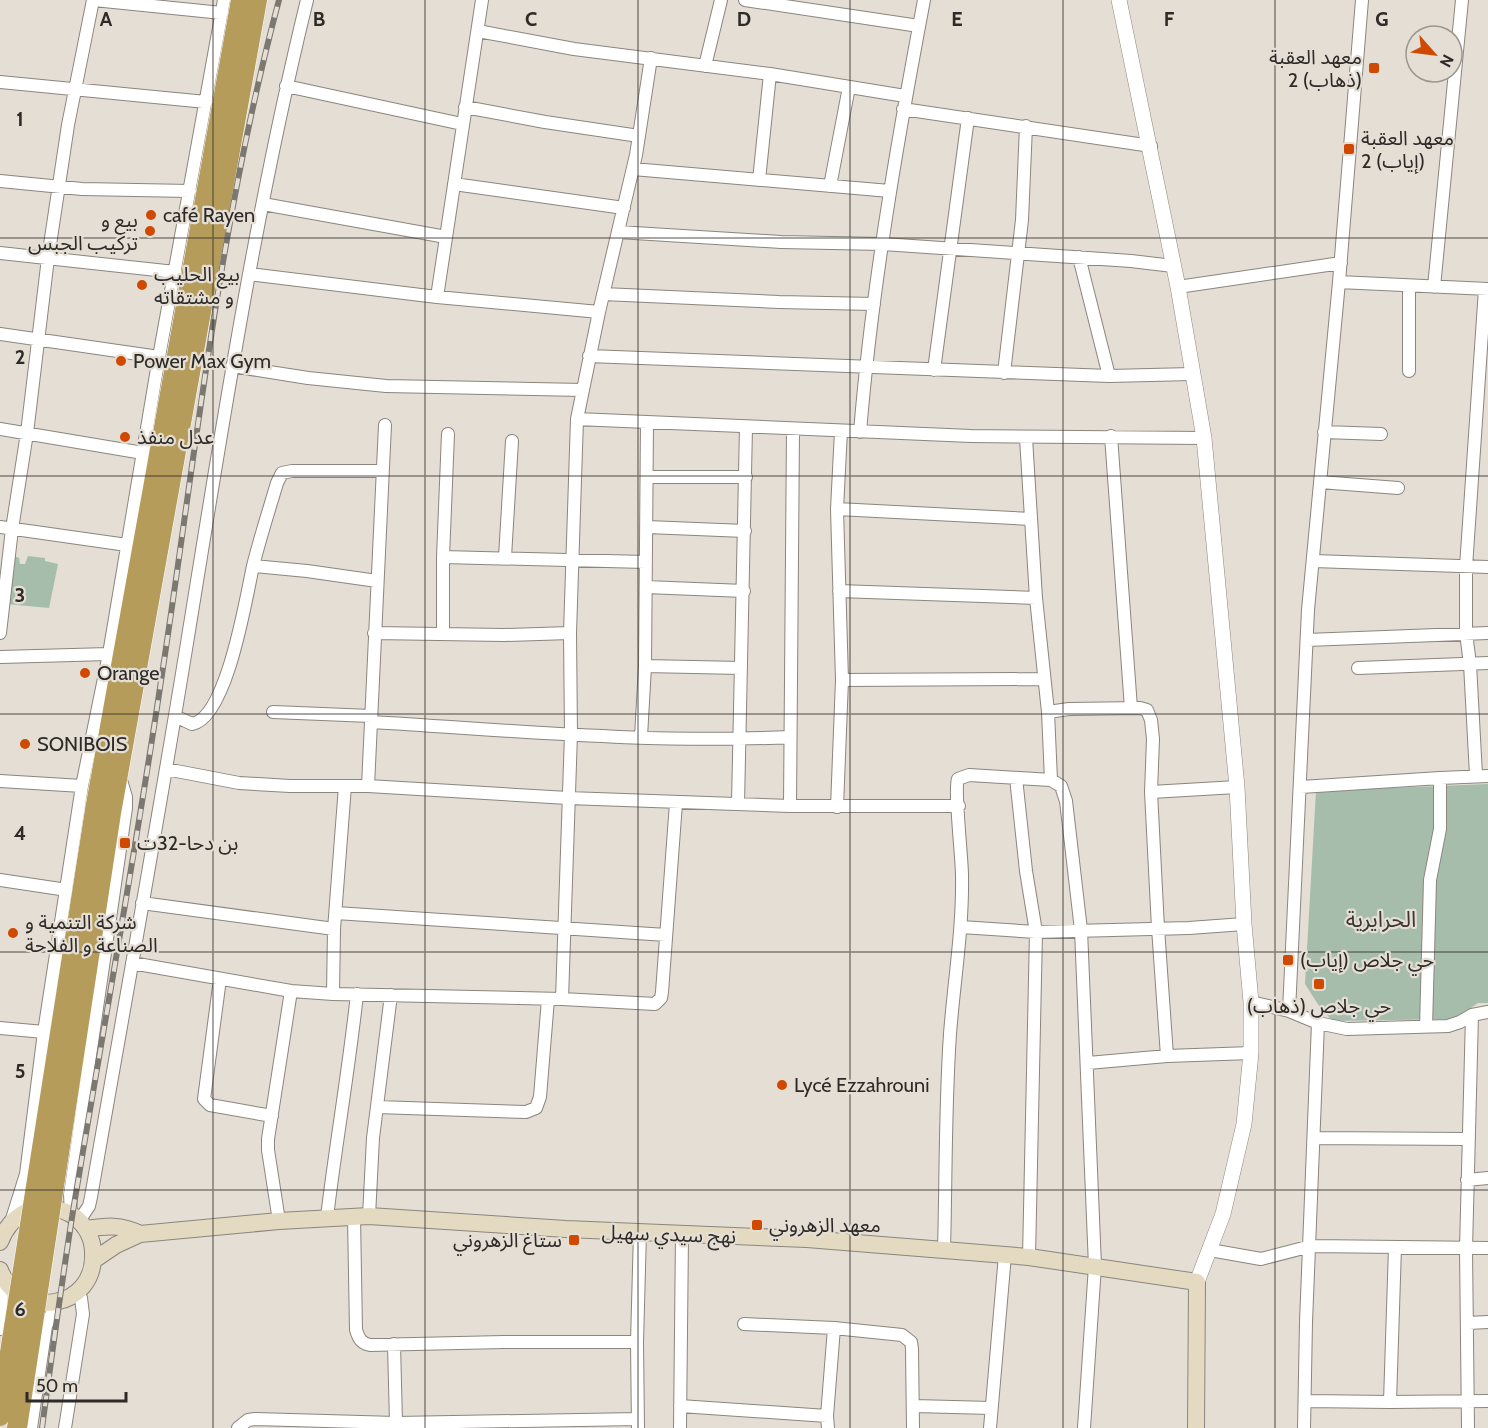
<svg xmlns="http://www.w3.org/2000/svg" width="1488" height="1428" viewBox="0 0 1488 1428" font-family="Cabin,'Noto Sans Arabic',sans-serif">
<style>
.green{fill:#a6bdab}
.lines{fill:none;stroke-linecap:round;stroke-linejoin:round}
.minor-casing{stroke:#8b857e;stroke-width:14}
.tertiary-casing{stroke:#8b857e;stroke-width:16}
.secondary-casing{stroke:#8b857e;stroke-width:18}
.trunk-casing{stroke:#fff;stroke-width:21}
.minor{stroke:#fff;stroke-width:12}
.tertiary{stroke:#fff;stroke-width:15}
.secondary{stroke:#e4dac1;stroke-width:16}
.trunk{stroke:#b69c5a;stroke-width:20}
.rail-casing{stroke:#7b7771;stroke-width:6}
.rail{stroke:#e4ded5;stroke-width:4;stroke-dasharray:11;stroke-linecap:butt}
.trunk-bridge-casing{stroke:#fff;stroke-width:21;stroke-linecap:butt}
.trunk-bridge{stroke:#b69c5a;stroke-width:20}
.grid{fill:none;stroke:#2d2a27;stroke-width:1.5;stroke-opacity:0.55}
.poi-dot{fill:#cf4a00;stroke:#e4ded5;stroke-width:2}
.labels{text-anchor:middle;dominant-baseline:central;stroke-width:4.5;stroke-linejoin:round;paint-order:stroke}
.poi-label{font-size:20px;fill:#2d2a27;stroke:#e4ded5;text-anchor:start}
.street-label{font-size:20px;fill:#2d2a27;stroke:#e4ded5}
.quarter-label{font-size:22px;fill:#3b362f;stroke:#e4ded5}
.grid-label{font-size:20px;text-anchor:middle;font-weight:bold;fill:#2d2a27;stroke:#e4ded5;stroke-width:4.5;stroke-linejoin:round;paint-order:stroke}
</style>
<rect width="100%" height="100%" fill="#e4ded5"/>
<path class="green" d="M14,556l5,2 1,6h5l3,-8 17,2v3l13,3 -9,44 -43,-4z
M1488,784v219h-10l-23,16 -122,2 -12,-12 -16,-25 11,-193z"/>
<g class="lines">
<g class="minor-casing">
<path id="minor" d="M94,0l128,13
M745,0l174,26
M478,31l96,18 196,25 135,22
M705,66l16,-66
M0,82l206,20
M286,86l176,38
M465,107l80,15 94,14
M903,109l248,37
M633,169l257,22
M759,180l11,-106
M0,181l82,8 108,2
M454,184l170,24
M830,186l19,-99
M263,204l183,33
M618,232l163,10 102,2 248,17 42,5
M0,253l175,19
M1079,257l30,119
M249,274l188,23 162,15
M1339,282l149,7
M1178,287l163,-24
M1434,287l28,-287
M603,294l176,8 95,2
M437,297l45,-297
M0,334l159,23
M589,356l520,20 83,-2
M232,366l76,12 78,8 197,4
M934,370l34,-252
M1409,371v-85
M1004,373l18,-153 4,-94
M577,419l394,17 233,2
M0,429l143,24
M860,432c12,-145 37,-289 64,-432
M1324,432l57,2
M1111,436l20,272
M1026,438l10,160 12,114 3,68
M647,477h99
M1320,482l78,6
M837,509l194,10
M0,527l127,18
M647,527l98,4
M443,557l203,5
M505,557l7,-116
M1314,561l174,6
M253,566l54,5 70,10
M646,587l98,4
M839,591l197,7
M0,633l12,-104 15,-96 21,-175 20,-133 25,-125
M374,633l130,2 66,-2
M443,634v-77l5,-123
M1307,640l181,-7
M0,657l109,-3
M645,666l96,2
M1358,668l130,-5
M842,680l201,-1
M273,712l98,4
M1048,712l21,-3 71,-1 7,2 4,10 2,19 -2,53 7,136 9,128
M175,716l17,8c35,-6 54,-126 61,-158 7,-28 16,-56 24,-83l5,-10 10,-2h90
M371,722c138,8 280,22 419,15
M641,737l4,-71 2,-244
M166,769l73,14 51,3h78l200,12 222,8h169
M1476,775l-6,-111 -4,-31v-66l19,-278
M1016,778l10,93 10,61 -7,325
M0,781l82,5
M368,786l17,-361
M1301,787l139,-9
M1151,792l86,-5
M738,804l8,-377
M790,806l3,-377
M837,807l5,-127 -5,-171 4,-78
M0,880l67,10
M142,903l192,26
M336,913l330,22
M961,927l75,5 153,-4 55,-4
M132,963l159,28 42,3 229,5 93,5 6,-6 1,-6 14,-189
M220,979l-16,120 6,6 62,11
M333,994l1,-65 11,-143
M562,999l9,-265 -1,-101 7,-214 22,-107 37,-157 15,-97
M1251,1002l38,9 29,12 29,6 101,-3 12,-4 12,-7 16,-3
M1289,1011l19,-401 31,-328 23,-282
M1426,1027l4,-147 10,-51v-51l48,-2
M0,1028l44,4
M1088,1063l79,-7 84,-3
M377,1107l149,5 10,-4 4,-11 8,-98
M1314,1138l155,1
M1467,1180l21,-2
M71,1214l-1,-20 56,-386v-11l-6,-20
M369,1216l4,-78 18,-143
M327,1217c9,-75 22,-148 30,-223
M354,1217l2,113c3,9 5,13 14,15l134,-3h133
M79,1221l10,-15 2,-9c32,-184 66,-369 96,-554 35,-215 68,-431 120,-643
M279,1221l-11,-71v-11l23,-148
M11,1222l15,-48 18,-142 38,-246 27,-132 50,-297 65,-357
M944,1250c2,-72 1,-144 6,-216 4,-53 13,-105 12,-159 0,-16 -8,-87 -4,-96l11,-4 82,5 10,6 5,15 15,129 14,336 -11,162
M1210,1250l51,9 50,-13 177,2
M1468,1323l20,-1
M744,1324l90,4 68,7 9,7 1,7 1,79
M0,1329l3,-52
M394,1344l2,79
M1306,1401l84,1 98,-1
M1390,1402l5,-155
M680,1406l147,10
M914,1406l77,2
M31,1428l15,-102 11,-24
M65,1428l18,-114 -2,-16 -3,-7
M238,1428l10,-8 7,-1 141,4 242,-4
M638,1428l-1,-86 3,-110
M680,1428l2,-194
M828,1428l-1,-12 7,-88
M990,1428l15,-173
M1304,1428l2,-106 12,-299
M1468,1428l-2,-179 6,-234"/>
</g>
<g class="tertiary-casing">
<path id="tertiary" d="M1119,0l59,287 26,151 33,349 7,137 7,78v51l-7,71 -21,90 -26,68"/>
</g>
<g class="secondary-casing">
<path id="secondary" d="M86,1229c20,-3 35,-5 54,5
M0,1242c5,-13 13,-24 26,-30 16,-7 35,-5 49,5 11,9 18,22 18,36 3,56 -73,69 -93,17
M94,1260l22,-15 24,-11 139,-13 90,-5 197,13 241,10 137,11 85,7 168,25 -1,146"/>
</g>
<g class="trunk-casing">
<path id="trunk" d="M95,810l146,-810
M111,813l146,-813"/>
</g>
<use href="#minor" class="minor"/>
<use href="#tertiary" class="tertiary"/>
<use href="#secondary" class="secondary"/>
<use href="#trunk" class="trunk"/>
<g class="rail-casing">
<path id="rail" d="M42,1428c10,-74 20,-149 32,-223 29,-175 61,-349 87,-524 35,-228 58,-458 118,-681"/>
</g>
<use href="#rail" class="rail"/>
<g class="trunk-bridge-casing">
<path id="trunk-bridge" d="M0,1416l95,-606
M17,1428l94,-615"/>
</g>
<use href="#trunk-bridge" class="trunk-bridge"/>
</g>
<path class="grid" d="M213,0v1428M425,0v1428M638,0v1428M850,0v1428M1063,0v1428M1275,0v1428M0,238h1488M0,476h1488M0,714h1488M0,952h1488M0,1190h1488"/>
<g class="poi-dot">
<rect x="1368" y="62" width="12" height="12" rx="3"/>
<rect x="1343" y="143" width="12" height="12" rx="3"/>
<circle cx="151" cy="215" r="6"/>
<circle cx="150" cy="231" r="6"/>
<circle cx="142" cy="285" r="6"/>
<circle cx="121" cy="361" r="6"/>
<circle cx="125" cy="437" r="6"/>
<circle cx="85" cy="673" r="6"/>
<circle cx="25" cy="744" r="6"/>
<rect x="119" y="837" width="12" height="12" rx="3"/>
<circle cx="13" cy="933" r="6"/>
<rect x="1282" y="954" width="12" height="12" rx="3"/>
<rect x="1313" y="978" width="12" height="12" rx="3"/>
<circle cx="782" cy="1085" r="6"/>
<rect x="751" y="1219" width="12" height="12" rx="3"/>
<rect x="568" y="1234" width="12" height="12" rx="3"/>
</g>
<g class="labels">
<g class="poi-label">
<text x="1362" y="57" text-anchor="end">معهد العقبة<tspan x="1362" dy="23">2 (ذهاب)</tspan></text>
<text x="1361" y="138">معهد العقبة<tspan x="1361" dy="23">2 (إياب)</tspan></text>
<text x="163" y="215">café Rayen</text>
<text x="138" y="220" text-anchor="end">بيع و<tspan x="138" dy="23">تركيب الجبس</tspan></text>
<text x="154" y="274">بيع الحليب<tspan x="154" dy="23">و مشتقاته</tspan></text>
<text x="133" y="361">Power Max Gym</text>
<text x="137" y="437">عدل منفذ</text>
<text x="97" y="673">Orange</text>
<text x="37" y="744">SONIBOIS</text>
<text x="137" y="843">بن دحا-32ت</text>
<text x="25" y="922">شركة التنمية و<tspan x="25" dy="23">الصناعة و الفلاحة</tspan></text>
<text x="1300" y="960">حي جلاص (إياب)</text>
<text x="1319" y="1006" text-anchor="middle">حي جلاص (ذهاب)</text>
<text x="794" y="1085">Lycé Ezzahrouni</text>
<text x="769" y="1225">معهد الزهروني</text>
<text x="562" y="1240" text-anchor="end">ستاغ الزهروني</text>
</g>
<g class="street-label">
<text transform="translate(669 1234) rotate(2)">نهج سيدي سهيل</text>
</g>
<g class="quarter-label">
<text x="1381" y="919">الحرايرية</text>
</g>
</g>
<g class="grid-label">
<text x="106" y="26">A</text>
<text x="319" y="26">B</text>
<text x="531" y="26">C</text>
<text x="744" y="26">D</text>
<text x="957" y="26">E</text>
<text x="1169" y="26">F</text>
<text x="1382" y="26">G</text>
<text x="20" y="126">1</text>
<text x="20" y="364">2</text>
<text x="20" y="602">3</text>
<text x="20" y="840">4</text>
<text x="20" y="1078">5</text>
<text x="20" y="1316">6</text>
</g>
<g transform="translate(1434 54) rotate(118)"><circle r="28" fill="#e4ded5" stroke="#9b968f" stroke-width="1.5"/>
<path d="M0-4.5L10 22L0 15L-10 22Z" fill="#cf4a00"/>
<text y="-9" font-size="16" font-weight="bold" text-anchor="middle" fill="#2d2a27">N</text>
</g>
<path d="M27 1392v9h99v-9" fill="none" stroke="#2d2a27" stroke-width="3"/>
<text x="36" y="1392" font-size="18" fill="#2d2a27" stroke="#e4ded5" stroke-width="4.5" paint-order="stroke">50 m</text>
</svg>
